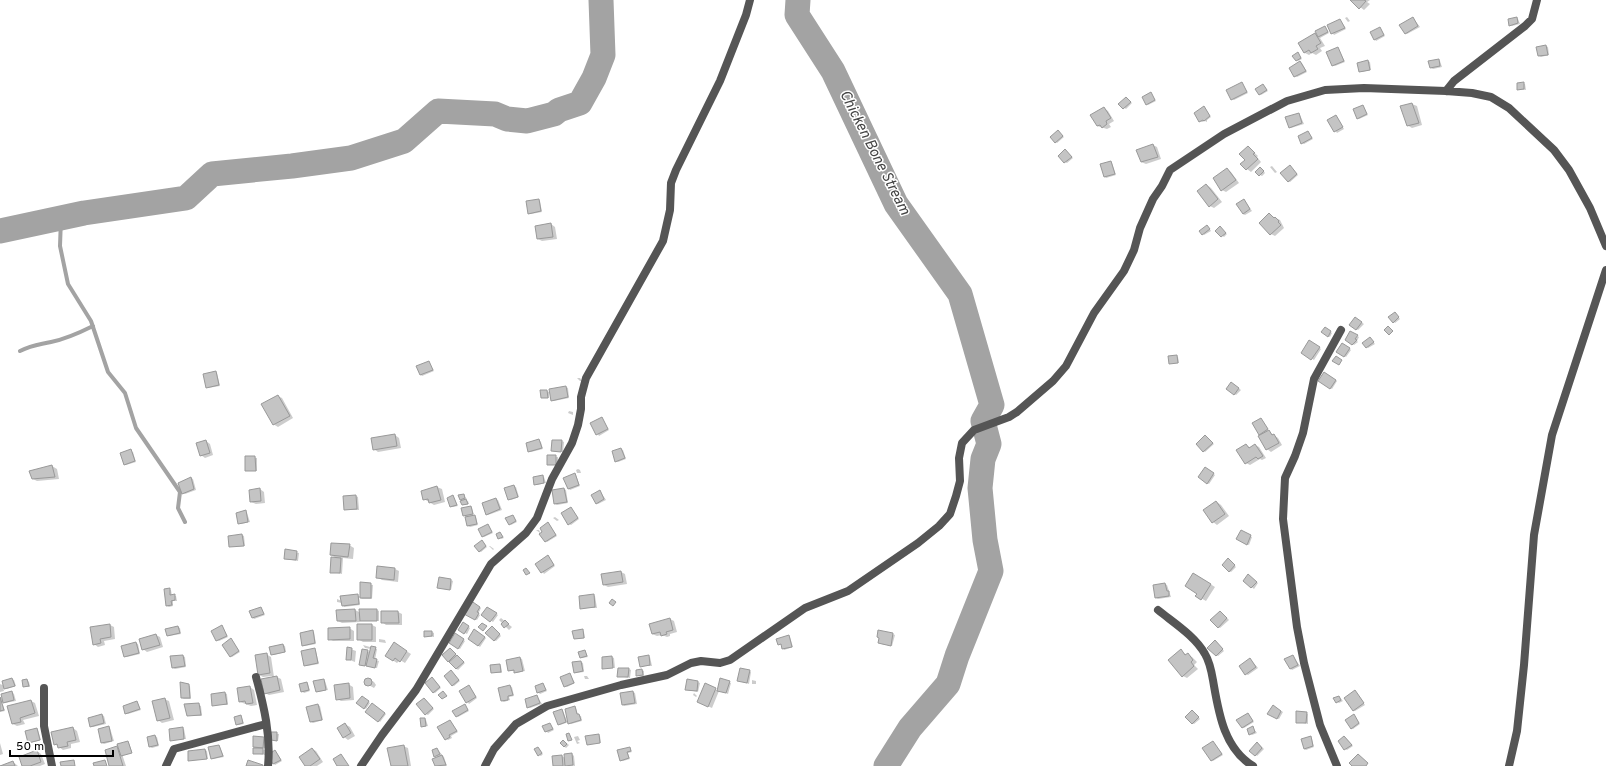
<svg xmlns="http://www.w3.org/2000/svg" width="1606" height="766" viewBox="0 0 1606 766" font-family="Overpass,sans-serif">
<style>
.shadow{fill:#0003}
.lines{fill:none;stroke-linecap:round;stroke-linejoin:round}
.stream{stroke:#a3a3a3;stroke-width:4}
.river{stroke:#a3a3a3;stroke-width:25}
.building{fill:#c4c4c4;stroke:#999}
.minor{stroke:#555;stroke-width:8}
.labels{text-anchor:middle;dominant-baseline:central;stroke-width:3;stroke-linejoin:round;paint-order:stroke}
.water-label{font-size:15px;font-style:italic;fill:#444;stroke:#fff}
</style>
<rect width="100%" height="100%" fill="#fff"/>
<path class="shadow" d="M1351,0h19l-3,2 3,2 -6,6z
M1347,17l3,4 -2,1 -3,-4z
M1413,18l7,9 -13,7 -2,-1z
M1517,18l1,1 2,5 -8,2 -2,-1z
M1340,20l6,9 -12,6 -6,-9z
M1325,27l4,6 -9,5 5,8 -5,2 2,3 -6,4 -4,-2 -3,2 -4,-2 -6,-10 16,-9 4,3 -3,-6z
M1380,28l5,8 -9,5 -5,-8z
M1546,46l2,1 1,8 -8,2 -2,-1z
M1338,48l7,14 -10,4 -2,-1z
M1298,53l4,6 -4,2 4,2 5,9 -10,5 -2,-1 5,-14 -4,-2z
M1438,60l2,1 2,6 -9,2 -2,-1 -1,-6z
M1368,61l2,1 1,8 -9,2 -2,-1z
M1242,83l6,10 -14,7 -2,-1z
M1523,83l2,1 1,6 -8,-1z
M1263,85l5,6 -7,4 -2,-1z
M1151,94l5,7 -8,4 -1,-1z
M1127,98l5,5 -6,6 -6,-5z
M1412,104l5,2 5,19 -10,3 -5,-3 -5,-18z
M1363,106l5,9 -9,4 -1,-1z
M1104,108l4,3 6,10 -5,3 2,3 -4,2 -10,-3z
M1204,108l7,9 -4,3v2l-2,-1 -3,1 -2,-1z
M1298,114l2,1 4,9 -13,4 -1,-1z
M1336,116l8,13 -7,4 -8,-12z
M1059,132l5,5 -7,6 -1,-1z
M1308,132l5,7 -9,5 -2,-1z
M1153,145l4,2 4,12 -15,5 -5,-2z
M1248,147l10,9 -1,1 4,5 -10,10 -4,-3z
M1067,152l6,6 -6,5 -2,-1z
M1110,162l2,1 4,12 -10,3 -1,-1z
M1272,166l5,6 -2,1 -5,-6z
M1290,166l8,9 -8,7 -2,-1z
M1227,169l4,3 8,11 -13,9 -4,-2z
M1262,169l3,4 -3,3 -2,-1z
M1207,185l4,3 11,14 -8,6 -4,-2z
M539,200l1,1 2,11 -11,2 -2,-1z
M1244,200l8,11 -7,4 -2,-1z
M1270,215l10,5 4,8 -9,8 -4,-2z
M551,224l4,3 2,12 -15,2 -4,-2z
M1209,228l2,3 -7,4 -1,-1z
M1221,229l6,5 -3,3 -7,-6z
M1395,313l5,6 -5,4 -1,-1z
M1357,319l7,5 -6,6 -8,-6z
M1325,328l7,5 -2,4 -8,-5z
M1351,332l8,5 -2,4 1,1 -4,3 -8,-5z
M1370,338l5,6 -7,4 -1,-1z
M1310,342l11,7 -7,11 -12,-7z
M1343,344l8,6 -5,7 -8,-6z
M1176,356l2,1 1,6h-9z
M429,362l5,9 -12,5 -1,-1z
M216,372l1,1 3,13 -12,2 -1,-1z
M1325,373l12,8 -5,8 -12,-8z
M577,378h3l2,3h-2z
M1233,384l8,6 -5,5 -9,-7z
M566,387l2,1 1,10 -15,3 -2,-1z
M547,391l2,1v6h-8z
M278,396l4,2 11,20 -15,9 -5,-3z
M569,411l4,1v3l-5,-2z
M602,418l7,12 -10,6 -8,-13z
M1261,419l7,12 10,7 4,7 -11,7 -4,-3 -5,-14 -2,-1z
M395,435l4,3 2,10 -23,4 -4,-3z
M1205,436l9,8 -9,8 -1,-1z
M539,440l2,2 2,7 -12,3 -2,-1z
M206,441l4,3 3,11 -8,3 -4,-3z
M562,441l2,1 -1,10 -11,-1z
M1246,445l5,3 4,-3 4,2 7,11 -4,2 -2,-1 -10,6 -4,-2z
M621,449l2,1 3,9 -8,3 -2,-1z
M131,451l2,1 3,10 -10,3 -1,-1z
M548,456l10,1v8l-10,-1z
M246,457l11,1v13l-11,-1z
M52,466l5,3 2,10 -22,2 -4,-2 -3,-7z
M1205,468l10,7 -6,9 -10,-7z
M578,469l2,1 1,3h-4l-1,-3z
M575,474l1,1 4,11 -10,4 -1,-1z
M543,476l1,1 2,6 -9,2 -2,-1z
M191,478l2,1 3,11 -11,4 -2,-1z
M514,486l2,1 3,10 -8,3 -2,-1z
M437,487l5,2 3,13 -11,3 -10,-6z
M260,489l4,3 1,11 -9,1 -5,-2z
M564,489l2,1 2,13 -11,2 -2,-1 -2,-14z
M600,491l6,9 -8,4 -2,-1z
M463,495l4,4 -2,1 3,1 1,3 -6,1 1,-4 -3,-2z
M356,496l2,1 1,13h-14z
M453,496l5,10 -5,1 -2,-1z
M496,499l2,1 4,10 -14,5 -1,-1z
M1217,502l4,3 8,11 -12,9 -4,-3z
M471,507l1,1 2,8 2,1 2,8 -8,2 -2,-1 -2,-9 -2,-1z
M571,508l8,11 -8,6 -2,-1z
M245,511l2,2 3,9 -9,2 -2,-1z
M513,516l4,6 -6,3 -1,-1z
M555,517l4,3 -2,1 -4,-3z
M548,523l9,13 -10,6 -7,-9 -4,-3h3l2,4z
M488,525l5,8 -9,4 -1,-1z
M1241,531l11,6 -3,8 -12,-6z
M500,533l4,5 -3,1 -4,-5z
M242,535l2,1 1,10h-16z
M482,541l5,6 -6,5 -2,-1z
M349,545l5,3 -1,11 -10,-1 -1,16 -10,-2 4,-14 -5,-3z
M489,546h1l4,3 -1,1z
M286,550l13,3 -1,8 -13,-2z
M548,557l7,9 -11,8 -7,-10z
M1230,561l6,6 -5,5 -2,-1z
M378,567l17,2 4,2 -1,11 -16,-2 -5,-3z
M621,572l4,2 2,10 -19,3 -4,-2z
M1194,574l21,13 -9,14 -9,-5 1,-3z
M1250,577l8,6 -4,6 -10,-8z
M451,580l2,1 -2,9 -11,-2z
M361,583l12,2 -1,14h-10l-3,-2 1,8 -16,2 -2,-4 -5,-1v-3l5,2 15,-6 4,2z
M1165,584l2,1 4,12 -13,2 -2,-1z
M169,589l2,1 1,6h4l1,5h-4v5l-4,1 -2,-1z
M593,595l2,1 2,12h-16z
M470,602l11,6 -3,6 2,1 -3,5 -13,-7z
M261,608l4,7 -11,4 -1,-1z
M488,608l10,7 -5,7 -10,-7z
M355,610l6,3 16,-3 2,1v10h-17l-2,-1v2l-18,1 -4,-2v-10z
M382,612h16l4,2v11h-16l-4,-3z
M1221,612l8,8 -9,8 -2,-1z
M501,618l11,9 -3,3 -10,-10z
M670,619l4,2 3,11 -7,2v2l-3,1 -5,-2 -5,1 -5,-2z
M463,623l7,5 -3,6 -8,-4z
M110,625l4,2 1,12 -11,2 1,4 -7,2 -4,-3z
M372,625l4,2v15h-13l-5,-3z
M222,626l6,11 -9,4 -2,-1z
M178,627l2,1 1,6 -12,2 -2,-1z
M349,628l5,3v10h-21l-4,-2z
M494,628l7,8 -5,5 -2,-1z
M582,630l2,2 1,6 -10,1z
M312,631l2,1 2,12 -11,2 -2,-1z
M475,631l11,7 -6,9 -11,-8z
M432,632l2,1v4l-9,-1z
M893,634l2,1 -3,11 -11,-2z
M156,635l4,2 3,10 -16,5 -4,-3z
M456,635l9,6 -5,8 -10,-6z
M789,636l1,1 3,10 -9,3 -2,-5 -3,-1z
M379,639l6,1 1,3 -7,-1z
M231,640l9,12 -8,5 -2,-1z
M136,643l2,1 2,10 -13,3 -2,-1z
M1217,643l7,8 -6,5 -2,-1z
M283,645l2,1 1,6 -12,3 -2,-1z
M363,645l14,4 -2,11 4,1 -2,7 -17,-3 7,-14 3,1 1,-3 -6,-1z
M398,646l13,8 -6,9 -5,-3 -3,3 -11,-7z
M348,648l8,3 -1,11 -8,-3z
M314,649l2,2 3,13 -12,2 -2,-1z
M450,649l15,14 -7,7 -9,-9z
M585,651l3,6 -6,1 -1,-1z
M1181,651l6,4 1,-1 4,3 5,5 -3,3 4,4 -11,9 -4,-2z
M266,654l5,3 3,20h3l4,2 3,13 -15,3 -4,-2 7,-15v-2l-9,1 -4,-2z
M183,656l2,1 1,10 -11,2 -2,-1z
M648,656l2,1 2,9h-11z
M1293,656l7,10 -8,4 -1,-1z
M612,657l2,1 1,10h-12v-10z
M520,658l2,1 3,12 -8,2 -2,-2h-6z
M1250,659l8,9 -10,7 -2,-1z
M581,662l2,1 1,9 -8,1 -1,-1z
M500,665l1,1 1,7 -10,-1z
M629,669l2,1 -1,8 -12,-2z
M642,670l2,1v5h-7z
M750,671l1,1 -2,12 -10,-3z
M452,673l8,8 -6,5 -2,-1z
M570,674l5,9 -8,4 -2,-1z
M584,676h3l2,3h-4z
M12,679l2,1 2,6 -9,3 -4,-2 1,4 -4,1v-8l5,2z
M369,679l5,3 2,3 -2,3 -9,-5 1,-3z
M27,680l2,2 1,5h-4l-2,-1z
M323,680l2,1 3,9 -10,2 -1,-1z
M434,680l7,8 -6,5 -2,-1z
M752,680l4,1v3h-4z
M698,682l2,1 -2,9 -10,-2z
M729,682l2,1 -3,11 -9,-3 -7,17 -9,-4 12,-15 3,2z
M306,683l2,1 2,7 -6,2 -2,-2z
M348,684l5,3 1,13 -13,1 -4,-2z
M543,684l4,7 -7,3 -2,-2z
M188,685l2,1 1,13h-7l-2,-1z
M469,686l8,12 -8,6 -9,-13z
M510,686l2,1 2,9 -5,1 1,3 -6,2 -2,-1z
M250,687l4,3 3,15 -6,1 -11,-4z
M1355,691l10,14 -10,6 -2,-1z
M12,692l2,2 2,7 -11,2 -3,-1 3,9 -5,1v-15l3,2z
M633,692l2,1 2,11 -13,2 -1,-1z
M225,693l2,1 1,11h-15z
M694,693l3,3 -1,1 -3,-2z
M537,696l5,8 -12,4 -2,-1z
M362,697l8,6 -4,6 -8,-6z
M1339,697l4,4 -4,2 -2,-1z
M164,699l5,2 5,19 -12,3 -4,-3z
M424,699l10,10 -6,6 -2,-1z
M31,701l4,2 4,13 -16,4 2,4 -8,2 -4,-2 -5,-17z
M137,702l4,8 -13,4 -2,-1z
M199,705l2,1 1,10 -14,-1z
M318,705l2,1 3,14 -10,3 -2,-1z
M374,705l12,9 -6,8 -1,-1z
M465,705l4,6 -11,6 -1,-1z
M1273,706l10,6 -4,7 -10,-5z
M574,707l2,1 2,7 3,1 1,5 -11,3 -2,-2 -9,3 -2,-1 4,-14 1,1 4,10z
M1194,712l6,7 -6,5 -2,-1z
M1306,713l2,1v10l-11,-2z
M1248,714l6,8 -10,6 -2,-1z
M102,715l2,1 2,8 -13,3 -2,-1z
M1354,716l6,8 -7,5 -2,-1z
M240,717l2,1 2,6 -5,1 -2,-1z
M425,719l1,1 2,6 -4,1 -2,-1z
M450,721l8,11 -7,4 1,2 -4,2 -2,-1z
M345,724l5,3 5,9 -7,4 -4,-3 -6,-8z
M550,724l4,6 -6,3 -4,-6z
M109,727l1,1 4,13 -10,3 -2,-1z
M73,728l4,3 3,11 -9,2v4l-8,2 -8,-6z
M182,728l2,1 2,10 -15,1z
M1253,728l4,5 -5,2 -2,-1z
M36,729l2,1 3,10 -10,3 -2,-1z
M272,733l7,1 -1,7 -6,-1z
M599,735l1,1 1,7 -14,1z
M155,736l2,1 2,9 -7,2 -2,-1z
M578,736l2,4 -3,1 3,2 -3,1 -3,-7z
M254,737l11,2v9l-3,1 3,1v5l-11,-2z
M1345,737l8,9 -6,4 -2,-1z
M1311,738l1,1 2,8 -8,3 -2,-1z
M564,741l5,4 -3,3 -5,-5z
M128,742l1,1 3,9 -9,3v2l10,-3 -10,3 3,9h-16l7,-19 3,2z
M1213,742l10,13 -10,6 -2,-1z
M0,743l3,11 -3,1z
M1259,744l5,5 -7,7 -1,-1z
M218,746l2,1 4,10 -11,2 -1,-1z
M403,746l5,2 3,18h-19z
M538,748l5,6 -2,2 -2,-1z
M630,748l2,4 -4,1 2,6 -7,2 -2,-1z
M312,749l4,2 7,11 -6,4h-11z
M437,749l7,8 3,9h-11l-3,-6 6,-2 -4,-2z
M205,750l2,1 1,8 -19,1v-8z
M37,751l4,3 4,10 -5,2h-17z
M275,751l7,10 -7,4 -1,-1z
M572,754l2,2 1,10 -10,-1v1h-11l8,-10 3,2z
M13,762l5,4h-15z"/>
<g class="lines">
<path class="stream" d="M61,218l-1,28 8,38 23,37 17,51 17,21 11,35 44,64 -2,16 7,14
M20,351c12,-6 18,-6 31,-9 15,-3 28,-9 42,-16"/>
<path class="river" d="M798,0l-1,15 36,56 63,133 64,90 32,111 -9,16 6,23 -6,15 -3,29 5,52 6,31 -34,85 -9,28 -38,44 -24,38
M0,231l84,-18 102,-15 26,-24 80,-8 59,-8 53,-17 34,-30 57,3 12,5 20,2 27,-7 5,-4 21,-7 14,-25 9,-23 -2,-55"/>
</g>
<path class="building" d="M1350,0h14l2,1 -7,8z
M1413,17l5,9 -13,8 -6,-9z
M1517,17l1,6 -9,3 -1,-7z
M1340,19l5,9 -14,6 -4,-9z
M1325,26l3,6 -10,5 -3,-6z
M1380,27l4,8 -10,5 -4,-8z
M1315,33l6,10 -5,3 2,3 -7,4 -2,-3 -5,3 -6,-10z
M1546,45l2,10 -10,1 -2,-9z
M1338,47l6,14 -12,5 -6,-14z
M1298,52l3,6 -5,3 -4,-5z
M1439,59l1,7 -10,2 -2,-7z
M1368,60l2,10 -11,2 -2,-9z
M1300,61l6,10 -12,6 -5,-9z
M1242,82l5,10 -16,8 -5,-10z
M1524,82v7l-7,1v-7z
M1263,84l4,6 -8,5 -4,-6z
M1151,92l4,8 -9,5 -4,-8z
M1126,97l5,5 -8,7 -5,-5z
M1412,103l7,20 -12,3 -7,-20z
M1363,105l4,9 -10,5 -4,-10z
M1204,106l6,10 -6,5 -1,-1 -4,2 -5,-9z
M1104,107l7,11 -5,3 1,3 -5,4 -2,-3 -3,1 -7,-11z
M1299,113l3,10 -13,5 -4,-11z
M1336,115l7,12 -9,5 -7,-12z
M1058,130l5,6 -8,7 -5,-6z
M1308,131l4,7 -11,6 -3,-8z
M1153,144l5,13 -17,5 -5,-12z
M1248,146l7,7 -2,1 5,5 -12,11 -6,-6 5,-4 -6,-6z
M1065,149l7,8 -8,6 -6,-7z
M1111,161l4,13 -11,3 -4,-13z
M1290,165l7,9 -9,8 -8,-9z
M1260,167l4,4 -5,5 -4,-4z
M1227,168l9,12 -15,11 -8,-13z
M1206,184l12,15 -9,8 -12,-16z
M539,199l2,12 -13,3 -2,-13z
M1244,199l6,10 -7,5 -7,-10z
M1269,213l5,5 1,-1 4,4 -1,1 3,3 -11,10 -11,-12z
M551,223l2,14 -16,2 -2,-13z
M1207,225l3,4 -8,6 -3,-4z
M1220,226l6,7 -5,4 -6,-6z
M1395,312l4,5 -6,6 -5,-6z
M1355,317l7,5 -6,8 -7,-5z
M1388,326l5,5 -4,4 -5,-5z
M1325,327l6,4 -3,6 -7,-5z
M1350,331l8,4 -3,4 2,1 -5,5 -7,-5z
M1370,337l4,5 -8,6 -4,-5z
M1309,340l11,7 -9,13 -10,-7z
M1342,343l8,5 -6,9 -8,-5z
M1177,355l1,8 -9,1 -1,-8z
M1336,356l6,4 -3,5 -7,-4z
M429,361l4,9 -13,5 -4,-9z
M216,371l3,14 -13,3 -3,-14z
M1324,372l12,8 -6,9 -12,-8z
M1231,382l8,6 -5,7 -8,-6z
M566,386l2,11 -17,4 -2,-12z
M540,390h7l1,8h-7z
M278,395l12,21 -17,9 -12,-21z
M602,417l6,12 -12,6 -6,-12z
M1261,418l7,11 -9,6 -7,-12z
M1269,430l3,5 2,-1 5,9 -13,7 -8,-14z
M395,434l2,12 -24,4 -2,-12z
M1205,435l8,8 -10,9 -7,-8z
M539,439l3,9 -14,4 -2,-9z
M206,440l4,13 -10,3 -4,-13z
M552,440h10l-1,12 -10,-1z
M1246,444l3,4 6,-4 8,12 -5,3 -2,-2 -11,7 -9,-14z
M621,448l4,10 -10,4 -3,-11z
M131,449l4,12 -11,4 -4,-12z
M547,455h9v10h-9z
M245,456h10l1,15h-11z
M52,465l3,12 -23,2 -3,-8z
M1205,467l9,6 -7,11 -9,-7z
M575,473l4,12 -11,4 -5,-11z
M543,475l1,8 -10,2 -1,-8z
M191,477l3,12 -12,5 -4,-11z
M514,485l4,12 -10,3 -4,-12z
M437,486l4,14 -12,3 -1,-4 -5,1 -2,-9z
M260,488l1,13 -11,1 -1,-12z
M564,488l3,14 -13,2 -2,-14z
M600,490l4,9 -8,5 -5,-9z
M464,494l1,4 -5,2 -2,-5z
M356,495l1,14 -13,1 -1,-14z
M453,495l4,10 -7,2 -3,-9z
M496,498l4,11 -14,6 -4,-12z
M466,499l2,5 -6,1 -2,-4z
M1216,501l9,13 -13,9 -9,-13z
M471,506l2,8 -10,2 -2,-8z
M571,507l7,11 -10,7 -7,-12z
M246,510l2,12 -10,2 -2,-11z
M475,515l2,9 -10,2 -2,-9z
M513,515l3,6 -7,4 -4,-7z
M548,522l8,13 -11,7 -6,-8 3,-2 -2,-4z
M488,524l4,8 -10,5 -4,-8z
M1241,530l10,5 -4,10 -11,-6z
M500,532l3,5 -5,2 -2,-5z
M242,534l2,12 -15,1 -1,-11z
M482,540l4,6 -7,6 -5,-6z
M331,543l19,1 -2,13 -18,-2z
M285,549l12,2 -1,9 -12,-1z
M548,555l6,10 -13,8 -6,-9z
M331,557l10,1 -1,15h-10z
M1228,558l7,7 -6,7 -7,-7z
M377,566l18,2 -1,12 -18,-2z
M526,568l4,5 -4,2 -3,-5z
M621,571l2,11 -20,3 -2,-11z
M1193,573l18,11 -10,16 -6,-4 2,-2 -12,-8z
M1248,574l9,8 -6,6 -8,-7z
M439,577l12,2 -1,11 -13,-2z
M360,582l11,1v15h-11z
M1165,583l2,8h2v5l-14,2 -2,-13z
M170,588v7l5,-1v6l-4,1 1,4 -6,1 -2,-17z
M358,594l1,10 -17,2 -2,-10z
M594,594l1,13 -15,2 -1,-13z
M612,599l4,3 -3,4 -4,-3z
M470,600l10,7 -3,5 2,1 -4,7 -13,-7z
M261,607l3,7 -12,4 -3,-7z
M487,607l10,6 -7,9 -9,-7z
M355,609l1,12h-19l-1,-11z
M359,609h18v12h-17z
M381,611h17l1,12h-18z
M1220,611l7,7 -9,10 -8,-8z
M670,618l3,12 -7,2 1,2 -6,2 -1,-4 -8,2 -3,-10z
M505,620l4,4 -5,4 -3,-4z
M463,622l6,4 -5,8 -6,-4z
M482,623l5,3 -4,5 -5,-4z
M110,624l1,13 -11,2 1,4 -8,2 -3,-18z
M357,624h15v16h-15z
M222,625l5,11 -11,5 -5,-10z
M178,626l2,7 -13,3 -2,-7z
M492,626l8,8 -6,7 -9,-8z
M350,627v12l-22,1v-12z
M474,629l11,8 -7,9 -10,-7z
M583,629l1,9 -10,1 -2,-8z
M313,630l2,13 -13,3 -2,-13z
M878,630l15,3 -2,13 -13,-3 1,-5 -2,-1z
M424,631h8v5l-8,1z
M455,633l9,6 -6,10 -9,-6z
M156,634l4,11 -18,5 -3,-11z
M789,635l3,12 -10,2 -1,-5 -3,1 -2,-6z
M231,638l8,13 -9,6 -8,-12z
M1215,640l8,9 -7,7 -9,-8z
M136,642l3,11 -15,4 -3,-11z
M394,642l13,9 -7,11 -5,-4 -2,3 -8,-5z
M283,644l2,8 -14,3 -2,-8z
M371,646l5,1 -3,11 4,1 -2,9 -9,-2z
M347,647l5,1 -1,12h-5z
M315,648l3,15 -14,3 -3,-15z
M450,648l6,6 -8,8 -6,-7z
M362,649l6,1 -3,16 -6,-1z
M1181,649l4,6 3,-2 5,7 -2,2 3,4 -12,11 -14,-17z
M585,650l2,6 -7,2 -2,-6z
M267,653l3,20 -12,2 -3,-20z
M183,655l2,11 -13,2 -2,-12z
M457,655l7,7 -8,7 -7,-7z
M649,655l1,10 -10,2 -2,-10z
M1293,655l5,10 -8,4 -6,-10z
M612,656l1,12 -11,1v-12z
M520,657l3,14 -9,2v-3l-6,1 -2,-11z
M1250,658l6,9 -11,8 -6,-9z
M581,661l2,10 -9,2 -2,-11z
M500,664l1,8 -10,1 -1,-8z
M618,668h11l-1,9h-11z
M740,668l10,2 -3,13 -10,-2z
M642,669l1,6 -7,1v-6z
M451,670l8,10 -7,6 -8,-10z
M570,673l4,10 -10,4 -4,-10z
M277,676l3,14 -16,4 -3,-15z
M432,677l8,10 -7,6 -8,-10z
M364 682a4 4 0 1 1 8 0a4 4 0 1 1-8 0Z
M12,678l3,8 -11,3 -2,-8z
M720,678l10,3 -4,12 -9,-2z
M27,679l2,7 -6,1 -1,-7z
M324,679l2,11 -10,2 -3,-11z
M687,679l11,2 -1,10 -12,-1z
M180,682l9,2 1,14h-9z
M307,682l2,8 -8,2 -2,-8z
M349,683l1,15 -14,2 -2,-15z
M543,683l3,7 -9,3 -2,-7z
M705,683l11,5 -8,19 -11,-5z
M469,685l7,12 -10,6 -7,-12z
M510,685l3,10 -5,1v4l-7,1 -3,-13z
M250,686l3,17 -7,1 -1,-3 -6,1 -2,-14z
M1355,690l9,13 -11,8 -9,-13z
M12,691l2,9 -11,3 -2,-9z
M443,691l4,5 -5,3 -4,-4z
M633,691l2,12 -13,2 -2,-12z
M225,692l2,12 -15,2 -1,-12z
M537,695l3,8 -13,5 -2,-9z
M362,696l7,5 -5,8 -8,-6z
M1339,696l2,4 -5,3 -3,-5z
M0,697l4,13 -4,1z
M165,698l5,20 -13,3 -5,-20z
M424,698l9,10 -8,7 -9,-11z
M31,700l4,13 -15,5 1,4 -9,2 -5,-18z
M137,701l3,8 -15,5 -2,-8z
M199,703l2,12 -14,1 -3,-12z
M372,703l13,10 -7,9 -13,-10z
M318,704l4,16 -12,2 -4,-15z
M465,704l3,6 -12,7 -4,-6z
M1273,705l8,6 -4,8 -10,-5z
M575,706l2,8h2l2,6 -13,4 -3,-15z
M562,709l4,13 -8,3 -5,-13z
M1192,710l7,7 -7,7 -7,-7z
M1296,711l11,1 -1,11h-10z
M1248,713l5,8 -11,7 -6,-8z
M102,714l2,9 -14,4 -2,-9z
M1354,714l5,9 -8,6 -6,-9z
M241,715l2,8 -7,2 -2,-8z
M420,718h5l1,8 -5,1z
M450,720l7,11 -8,4 1,2 -5,3 -8,-13z
M345,723l6,10 -8,5 -6,-10z
M550,723l3,6 -8,3 -3,-6z
M109,726l3,15 -11,2 -3,-14z
M1253,726l2,6 -6,3 -2,-6z
M73,727l3,13 -9,2 1,4 -10,2 -1,-4 -3,1 -3,-13z
M183,727l1,12 -14,2 -1,-12z
M37,728l3,12 -12,3 -3,-12z
M271,732h6v9l-6,-1z
M569,733l3,7 -4,1 -2,-7z
M599,734l1,9 -13,2 -2,-9z
M155,735l3,10 -9,2 -2,-10z
M253,736l11,1 -1,11 -10,-1z
M1311,736l2,10 -9,3 -3,-10z
M1344,736l8,9 -8,5 -6,-9z
M563,740l4,4 -3,3 -4,-4z
M128,741l4,12 -11,3 -4,-12z
M1213,741l9,13 -11,7 -9,-13z
M1257,742l5,6 -7,8 -6,-5z
M219,745l4,11 -12,3 -3,-12z
M404,745l4,21h-17l-4,-18z
M117,746l6,20h-14l-4,-16z
M538,747l4,6 -4,3 -4,-7z
M630,747l1,4 -4,1 2,6 -9,3 -3,-11z
M253,748h10v6h-10z
M312,748l8,11 -10,7h-5l-6,-9z
M437,748l3,6 -6,3 -2,-7z
M205,749l2,10 -19,2v-10z
M37,750l4,12 -11,4h-8l-3,-9z
M275,750l6,10 -8,4 -5,-9z
M572,753l1,12 -8,1 -1,-12z
M341,754l8,12h-12l-4,-7z
M1358,754l10,9 -2,3h-14l-3,-3z
M442,755l4,10 -11,1 -3,-7z
M562,755l1,11h-10l-1,-10z
M74,760l1,6h-14l-1,-4z
M105,760l2,6h-13l-1,-3z
M248,760l15,5v1h-17z
M13,761l2,5h-15z"/>
<g class="lines">
<path class="minor" d="M1446,91l8,-10 71,-55 7,-7 5,-19
M1158,610c16,13 37,26 47,44 6,10 7,21 9,32 5,29 11,63 39,80
M256,677c8,29 15,59 12,89
M44,688v38l8,40
M166,766l8,-17 92,-25
M361,766l21,-31 34,-45 75,-126 35,-31 11,-15 15,-39 20,-36 6,-18 3,-16v-12l5,-19 77,-137 7,-31 1,-27 5,-13 44,-89 26,-66 4,-15
M485,766l9,-17 22,-25 31,-18 74,-21 46,-10 24,-12 10,-2 19,2 10,-3 75,-52 43,-17 70,-48 21,-17 11,-12 6,-18 4,-15 -1,-23 3,-15 12,-13 35,-13 8,-5 36,-31 13,-15 28,-53 30,-42 10,-21 6,-22 13,-29 9,-13 8,-16 54,-36 63,-33 38,-11 39,-2 82,3 26,2 19,4 18,11 45,42 15,20 21,38 16,38
M1337,766l-17,-41 -16,-62 -7,-36 -14,-108 2,-41 10,-22 8,-23 11,-54 27,-49
M1509,766l8,-35 7,-66 10,-130 18,-100 54,-165"/>
</g>
<g class="labels">
<g class="water-label">
<text transform="translate(874 153) rotate(63)">Chicken Bone Stream</text>
</g>
</g>
<path d="M10 750v6h103v-6" fill="none" stroke="#000000" stroke-width="2"/>
<text x="16" y="750" font-size="12" fill="#000000" stroke="#ffffff" stroke-width="3" paint-order="stroke">50 m</text>
</svg>
